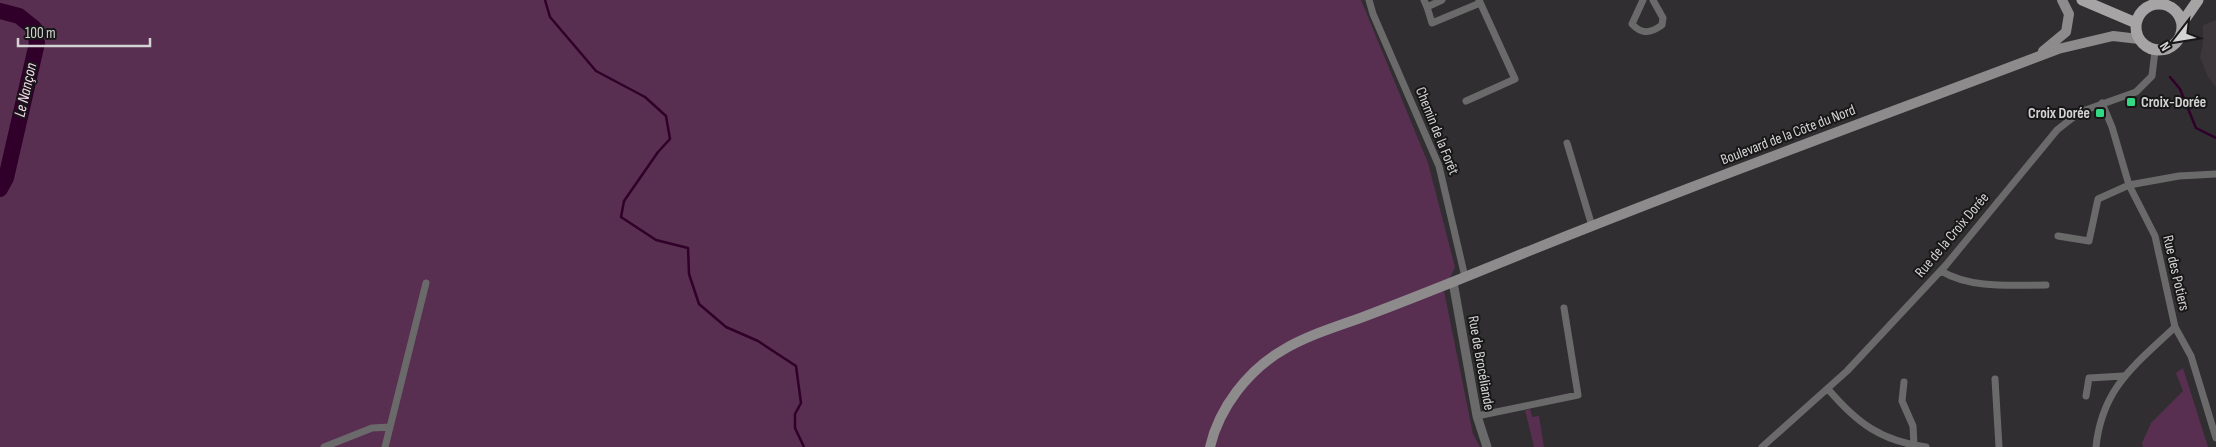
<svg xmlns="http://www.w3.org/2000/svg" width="2216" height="447" viewBox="0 0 2216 447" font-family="'Sofia Sans Condensed',sans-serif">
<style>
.built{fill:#3d363b}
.green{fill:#592f51}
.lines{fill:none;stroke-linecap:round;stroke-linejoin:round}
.stream{stroke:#30002a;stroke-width:2.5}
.river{stroke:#30002a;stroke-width:16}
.minor{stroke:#6b6a6b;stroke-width:7}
.tertiary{stroke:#6b6a6b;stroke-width:9}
.secondary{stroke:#8d8b8c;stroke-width:10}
.primary{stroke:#a7a4a6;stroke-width:11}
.poi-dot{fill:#32d882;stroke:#181717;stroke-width:2}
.labels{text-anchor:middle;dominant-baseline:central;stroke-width:4;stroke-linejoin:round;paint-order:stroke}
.poi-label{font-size:15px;font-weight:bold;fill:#d4d3d4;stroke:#181717;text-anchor:start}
.street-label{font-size:15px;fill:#d4d3d4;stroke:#181717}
.water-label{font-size:16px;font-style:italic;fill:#fbd8f2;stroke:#181717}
</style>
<rect width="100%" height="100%" fill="#302e30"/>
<path class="built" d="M2216,20v67l-8,-10 -8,-20 3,-13v-19z"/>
<path class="green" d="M0,0h1361l67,163 27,104 -11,24 29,143 7,13h-1480z
M2183,368l25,79h-65l-1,-4 9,-20 32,-32 -7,-18z
M1530,409l2,8 7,-1 5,31h-10l-9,-37z"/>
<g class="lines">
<path class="stream" d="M545,0l5,17 46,54 49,26 21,19 4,23 -12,13 -34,49 -3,16 35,23 32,8 1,26 10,30 27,23 32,14 38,25 5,37 -6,11v14l9,19
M2170,77l10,12 16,39 20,10"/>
<path class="river" d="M0,11l19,5 15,12 3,15 -31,135 -6,11"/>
<path class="minor" d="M1369,0l4,14 66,152 26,111
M1424,0l3,7 15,-7
M1643,0l-11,24c10,11 19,9 30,1l1,-7 -10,-18
M1427,7l5,16 48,-20
M1466,101l49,-22 -36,-79
M1567,143l25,83
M2058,236l31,5 9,-42 31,-14 50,-9 37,-2
M1941,271c30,18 71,14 105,14
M2175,327l16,29 25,82
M1995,379l4,68
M1904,382l-2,19 11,25 1,19
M1828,389c29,34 53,52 98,58
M2086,396l3,-18 34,-2
M1477,416l101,-21 -14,-87
M324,447l48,-19 18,-1
M385,447l41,-164
M1762,447l85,-76 99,-106 111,-135 23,-18 56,-20 16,-16 3,-25
M2096,447c6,-59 39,-82 79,-120l-20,-91 -26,-51 -17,-58 -10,-24"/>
<path class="tertiary" d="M1453,282l24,134 10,31"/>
<path class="secondary" d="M2043,51l23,-19 3,-18 -7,-14
M1210,447c9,-39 38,-77 73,-97 25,-15 53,-23 80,-33 37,-14 75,-29 112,-44 192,-79 388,-150 583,-224l55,-13 26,3"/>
<path class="primary" d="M2082,0l54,23
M2136 27a23 23 0 1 1 46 0a23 23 0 1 1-46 0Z
M2182,23l16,-23"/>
</g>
<g class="poi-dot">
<rect x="2126" y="97" width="10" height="10" rx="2.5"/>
<rect x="2095" y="108" width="10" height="10" rx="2.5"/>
</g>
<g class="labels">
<g class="poi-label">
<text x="2141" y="102">Croix-Dorée</text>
<text x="2090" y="113" text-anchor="end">Croix Dorée</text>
</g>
<g class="street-label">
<text transform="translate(1437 131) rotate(68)">Chemin de la Forêt</text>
<text transform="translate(1788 135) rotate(-21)">Boulevard de la Côte du Nord</text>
<text transform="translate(1952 235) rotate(-50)">Rue de la Croix Dorée</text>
<text transform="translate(2176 273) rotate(77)">Rue des Potiers</text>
<text transform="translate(1481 363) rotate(80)">Rue de Brocéliande</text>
</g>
<g class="water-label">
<text transform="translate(26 90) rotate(-77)">Le Nançon</text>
</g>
</g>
<g transform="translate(2176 40) rotate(239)" stroke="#181717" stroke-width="4" paint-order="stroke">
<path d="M0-4L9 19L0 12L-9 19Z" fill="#d4d3d4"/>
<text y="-8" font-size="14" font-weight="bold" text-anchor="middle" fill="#d4d3d4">N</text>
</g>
<path d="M18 38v8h132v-8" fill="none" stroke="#d4d3d4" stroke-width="2.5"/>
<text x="25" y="38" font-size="15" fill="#d4d3d4" stroke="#181717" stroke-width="4" paint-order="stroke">100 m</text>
</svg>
